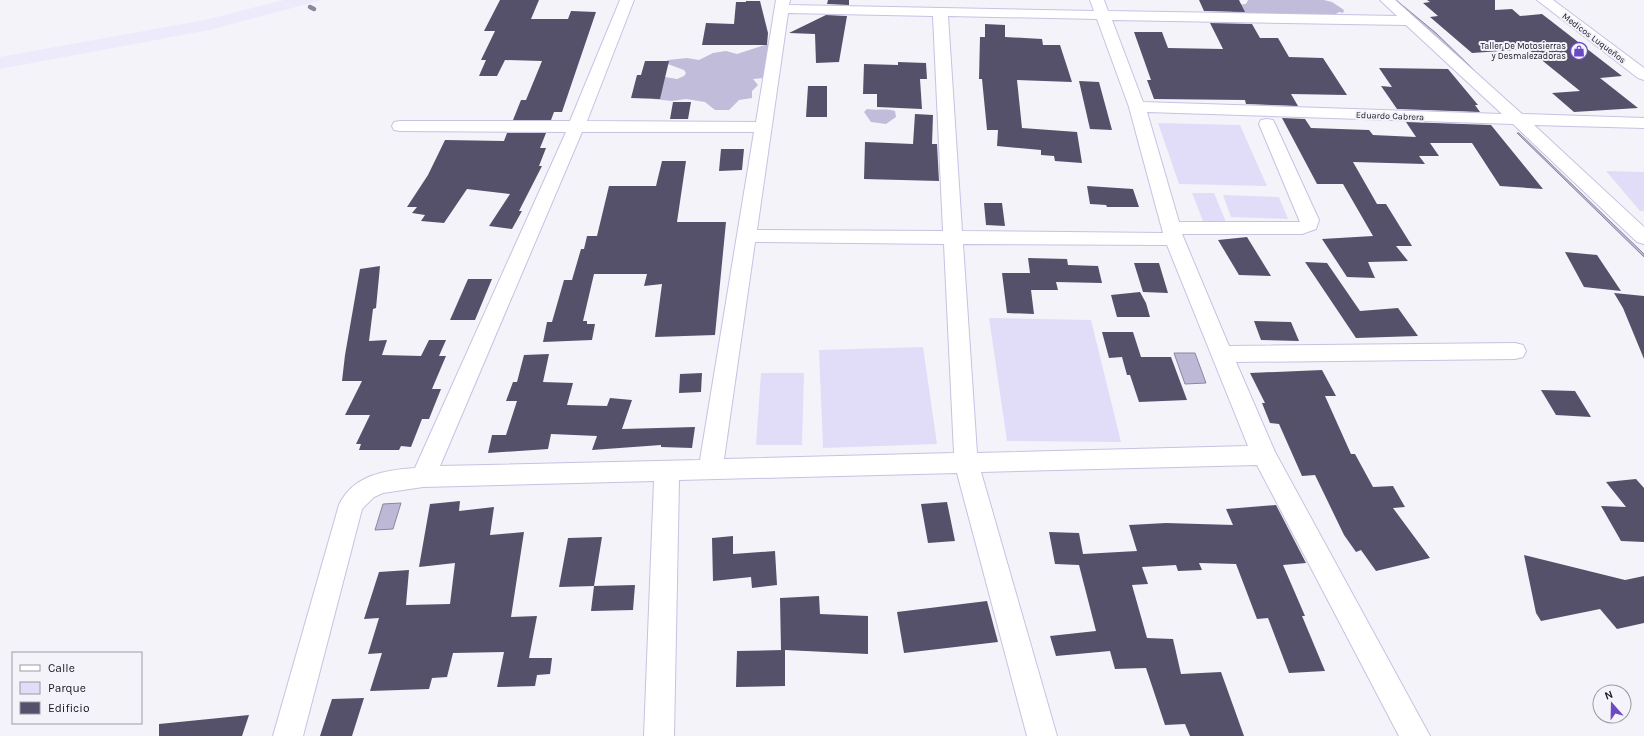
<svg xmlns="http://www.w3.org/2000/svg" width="1644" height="736" viewBox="0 0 1644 736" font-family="Karla,sans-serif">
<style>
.built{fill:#eceafb}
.green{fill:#e1ddf8}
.forest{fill:#c0bcd9}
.water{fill:#bcb8d6;stroke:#8a879f}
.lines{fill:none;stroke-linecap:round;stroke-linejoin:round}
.stream{stroke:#8a879f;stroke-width:4.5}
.building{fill:#55516a}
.minor-casing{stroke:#c6c2e2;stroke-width:2}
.minor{fill:#fff;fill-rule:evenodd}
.labels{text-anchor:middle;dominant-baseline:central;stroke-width:4;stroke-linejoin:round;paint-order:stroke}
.far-street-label{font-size:9px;fill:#16141f;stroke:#f4f3fa}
.far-poi-label{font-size:9px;fill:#16141f;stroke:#f4f3fa;text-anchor:end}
</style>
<rect width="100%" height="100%" fill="#f4f3fa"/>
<path class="built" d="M284,0h38l-113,30 -209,39v-12l205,-37z"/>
<path class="green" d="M1158,123l82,2 27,61 -88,-2z
M1606,171l38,1v39h-4z
M1192,193h22l12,29 -23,-1z
M1223,195l56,2 9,22 -57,-2z
M989,318l102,2 30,122 -114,-1z
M923,347l14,97 -114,4 -4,-98z
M761,373h43l-2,72h-46z"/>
<path class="forest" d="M1248,0h76l8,2 12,8 -1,3 -4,-1 -6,4 -96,-1 -7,-5 5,-5 11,-1z
M768,44l3,1 -7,33 -11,1 5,6 -6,6v7l-13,2 -10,10h-14l-10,-8 -19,-3 -14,2 -19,-2 12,-22 12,2 7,-3 2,-3 -2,-3 -19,-7 3,-3 19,-2 12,2 14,-7 13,-2 11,3z
M867,109c10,2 18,-1 28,2l1,6 -10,7 -15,-2 -7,-10z"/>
<path class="water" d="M1396,0l40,33 80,78z
M1517,133h2l125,121v3z
M1174,353h21l11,30 -21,1z
M401,503l-8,26 -18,1 8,-26z"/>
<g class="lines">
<path class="stream" d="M310,7l4,2"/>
</g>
<path class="building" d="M500,0h39l-8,19h37l3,-8 25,1 -34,100h-8l-3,8h-38l8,-20h5l16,-39 -37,-1 -8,16h-18l7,-16h-5l14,-29h-11z
M828,0h21v5l-22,-1z
M1199,0h40l6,12 -41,-1z
M1427,0h68v10l17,-1 8,7 22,-2 80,62 -22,2 38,30 -64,4 -22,-19 28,-2 -52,-42 -56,4 -42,-36 8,-1 -15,-13 7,-1z
M746,1h14l8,32 -1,12h-65l4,-22 28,1 2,-22h10z
M826,15l21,1 -8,46 -23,1 -1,-29 -26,-1z
M1210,23l42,1 8,14h18l11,19 34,1 24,37 -56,-1 7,12 -52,-2 -1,-4 -91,-1 -7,-19h4l-17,-48h28l6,16 55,1z
M985,24l20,1v12l37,2 1,6h17l12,37 -55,-2 5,48 55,4 5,31 -27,-2 -1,-5 -13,-1v-5l-44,-4 1,-16h-11l-5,-51h-3l1,-42h5z
M645,61h24l-9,38 -29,-1 6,-23h4z
M898,62l28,1 1,16h-7l2,30 -45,-2v-13h-14l1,-30 34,1z
M1379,68l69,1 30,36h-3l5,7 -83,-3 -16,-23 11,1z
M1079,81l20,1 13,48 -22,-1z
M808,86h19v31h-21z
M673,102h18l-3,17h-18z
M915,114l18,1 -1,29h5l2,37 -75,-2 1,-37 48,2z
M1282,118l23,1 6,9 58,2 4,5 43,2 -10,-15 85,3 52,64 -43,-3 -28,-43h-42l9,13h-20l6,8 -72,-2 24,42h9l26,42h-16l12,15 -40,1 7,16 -28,-1 -25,-38 51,-3 -30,-52h-26z
M507,133h39l-6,15h6l-7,18h3l-23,45h3l-10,18 -23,-3 21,-32 -43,-5 -23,34 -23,-2 4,-6 -13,-2 5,-6h-10l21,-32 17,-35 59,1z
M721,149h23l-2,21 -23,1z
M662,161h24l-9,61h49l-11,113 -60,2 7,-53 -18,2 3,-12h-53l-11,47h4v3h8l-3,16 -49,2 4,-20h5l12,-42h8l9,-31h3l3,-13h10l12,-50h47z
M1087,186l46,3 6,18h-32l-1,-2 -16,-1z
M984,203h18l3,23 -19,-1z
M1247,237l24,39 -32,-1 -21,-35z
M1565,252l32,3 24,36 -37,-4z
M1028,258l39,1 1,6 30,1 4,17 -46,-1 2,8h-27l3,24 -27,-1 -5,-40h28z
M1305,262l22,1 33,48 38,-3 20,28 -62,2z
M1134,263h25l9,30 -25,-1z
M380,266l-4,42 -3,1 -4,32 18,-1 -5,15 39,1 8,-16h17l-7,16h7l-14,33h9l-12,30h-7l-11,28 -10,-1 -2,4h-40l2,-6h-5l14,-29h-25l17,-34h-20l3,-26 15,-86z
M468,279h24l-17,41h-25z
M1140,292l6,11 4,14h-33l-6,-22z
M1614,293l30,3v63l-21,-51z
M1254,321l37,1 8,19 -38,-1z
M1102,332h31l8,25h30l16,43 -48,2 -9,-27h-3l-5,-18 -13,1z
M549,354l-6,28 30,1 -6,22 40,1 3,-8 22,2 -10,29 73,-2 -3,21 -31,-1v-2l-69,5 5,-14 -46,-2 -3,15 -60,4 4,-18h14l11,-34h-11l7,-19h4l7,-27z
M1322,370l14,26h-11l26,58h4l18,33 20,-1 12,21 -12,1 37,50 -54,13 -15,-21 -5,2 -12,-17 -29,-60 -13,1 -23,-52 -9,-1 -8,-20h3l-15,-30z
M702,373l-1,19 -22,1 1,-19z
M1541,390l34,1 16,26 -35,-2z
M1636,479l8,9v54l-23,-1 -20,-35 25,1 -20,-25z
M460,501l-1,10 35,-4 -4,28 34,-3 -13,85 26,-1 -8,42h23l-2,16 -13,1 -2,11 -38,1 7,-35 -51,1 -6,24 -15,1 -3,11 -59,2 12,-38 -14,1 11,-36 -15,1 15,-47 30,-2 -3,35 44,-1 5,-41 -36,4 11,-63z
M947,502l8,39 -27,2 -7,-39z
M1276,505l30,58 -23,2 22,51h-3l23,55 -36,2 -21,-55 -11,1 -21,-55 -37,-1 3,7 -24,1 -2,-6 -34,2 6,17 -16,1 15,53 26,1 8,35 40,-2 23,64h-54l-5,-12 -20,1 -19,-57 -31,1 -5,-18 -54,5 -6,-20 46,-5 -17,-66 -24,-1 -6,-32 30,1 4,21 54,-3 -8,-26 37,-2 67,2 -7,-16z
M733,536v18l42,-3 2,34 -25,3 -1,-11 -38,4 -1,-43z
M602,537l-8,49 -35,1 9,-49z
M1524,555l101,25 19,-4v47l-27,6 -17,-20 -59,12 -5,-8z
M635,585l-2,25 -42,1 3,-25z
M819,596l1,18 48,2v38l-83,-4v36l-49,1 1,-36 46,-1h-2l-1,-52z
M987,601l11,41 -94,11 -7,-41z
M364,698l-12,38h-32l12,-37z
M249,715l-7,21h-83v-12z"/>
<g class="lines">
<g class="minor-casing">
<path id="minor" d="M620,0h14l-47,121 169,1 20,-122h14l-1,5 305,6 -4,-11h14l4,11 289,5 -17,-16h15l127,114 122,4v10l-110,-3 110,102v17l-7,-2 -124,-118 -366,-12 32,110h121l-41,-98 2,-4 6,-1 6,1 2,4 44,96 -3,9 -14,5h-120l47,112 286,-3 8,2 3,6 -3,6 -8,2 -279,3 39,90 155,284h-31l-142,-271 -276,7 76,264h-30l-70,-263 -278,7 -5,256h-30l10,-255 -231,6 -40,6 -9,4 -12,12 -59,227h-30l66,-231c14,-30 46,-35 76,-37l151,-336 -166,-1 -6,-1 -2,-4 2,-4 6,-1h170zM788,13l145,3 10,215 -186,-1zM948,16l149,3 32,88 34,126 -201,-2zM1112,20l294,5 96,89 -359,-12zM582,132h172l-54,328 -260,6zM755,242l189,2 10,209 -230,6zM963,244l204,1 81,201 -271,7z
M1537,0h16l91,68v12l-6,-2z"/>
</g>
<use href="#minor" class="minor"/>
</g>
<defs>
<g id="shop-ring" transform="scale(0.9)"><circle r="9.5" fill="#f4f3fa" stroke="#6b49c2" stroke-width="1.5"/><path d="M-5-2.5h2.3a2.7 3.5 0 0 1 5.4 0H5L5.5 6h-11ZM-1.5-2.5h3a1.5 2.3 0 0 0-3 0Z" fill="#6b49c2"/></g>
</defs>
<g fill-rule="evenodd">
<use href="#shop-ring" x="1579" y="51"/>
</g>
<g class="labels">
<g class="far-street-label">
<text transform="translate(1594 38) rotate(37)">Medicos Luqueños</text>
<text transform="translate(1390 116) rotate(2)">Eduardo Cabrera</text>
</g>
<g class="far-poi-label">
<text x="1566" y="46">Taller De Motosierras<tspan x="1566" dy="10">y Desmalezadoras</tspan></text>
</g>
</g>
<rect x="12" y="652" width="130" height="72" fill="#f4f3fa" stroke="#9b9aa2"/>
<rect x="20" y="665" width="20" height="6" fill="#ffffff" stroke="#9b9aa2"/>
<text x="48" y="672" font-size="12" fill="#16141f">Calle</text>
<rect x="20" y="682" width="20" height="12" fill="#e1ddf8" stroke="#9b9aa2"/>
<text x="48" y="692" font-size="12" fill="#16141f">Parque</text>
<rect x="20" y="702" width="20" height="12" fill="#55516a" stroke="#9b9aa2"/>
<text x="48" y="712" font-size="12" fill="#16141f">Edificio</text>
<g transform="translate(1612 704) rotate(340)"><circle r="19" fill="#f4f3fa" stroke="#9b9aa2"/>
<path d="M0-3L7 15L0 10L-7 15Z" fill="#6b49c2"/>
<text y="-6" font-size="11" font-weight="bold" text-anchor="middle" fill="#16141f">N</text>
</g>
</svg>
